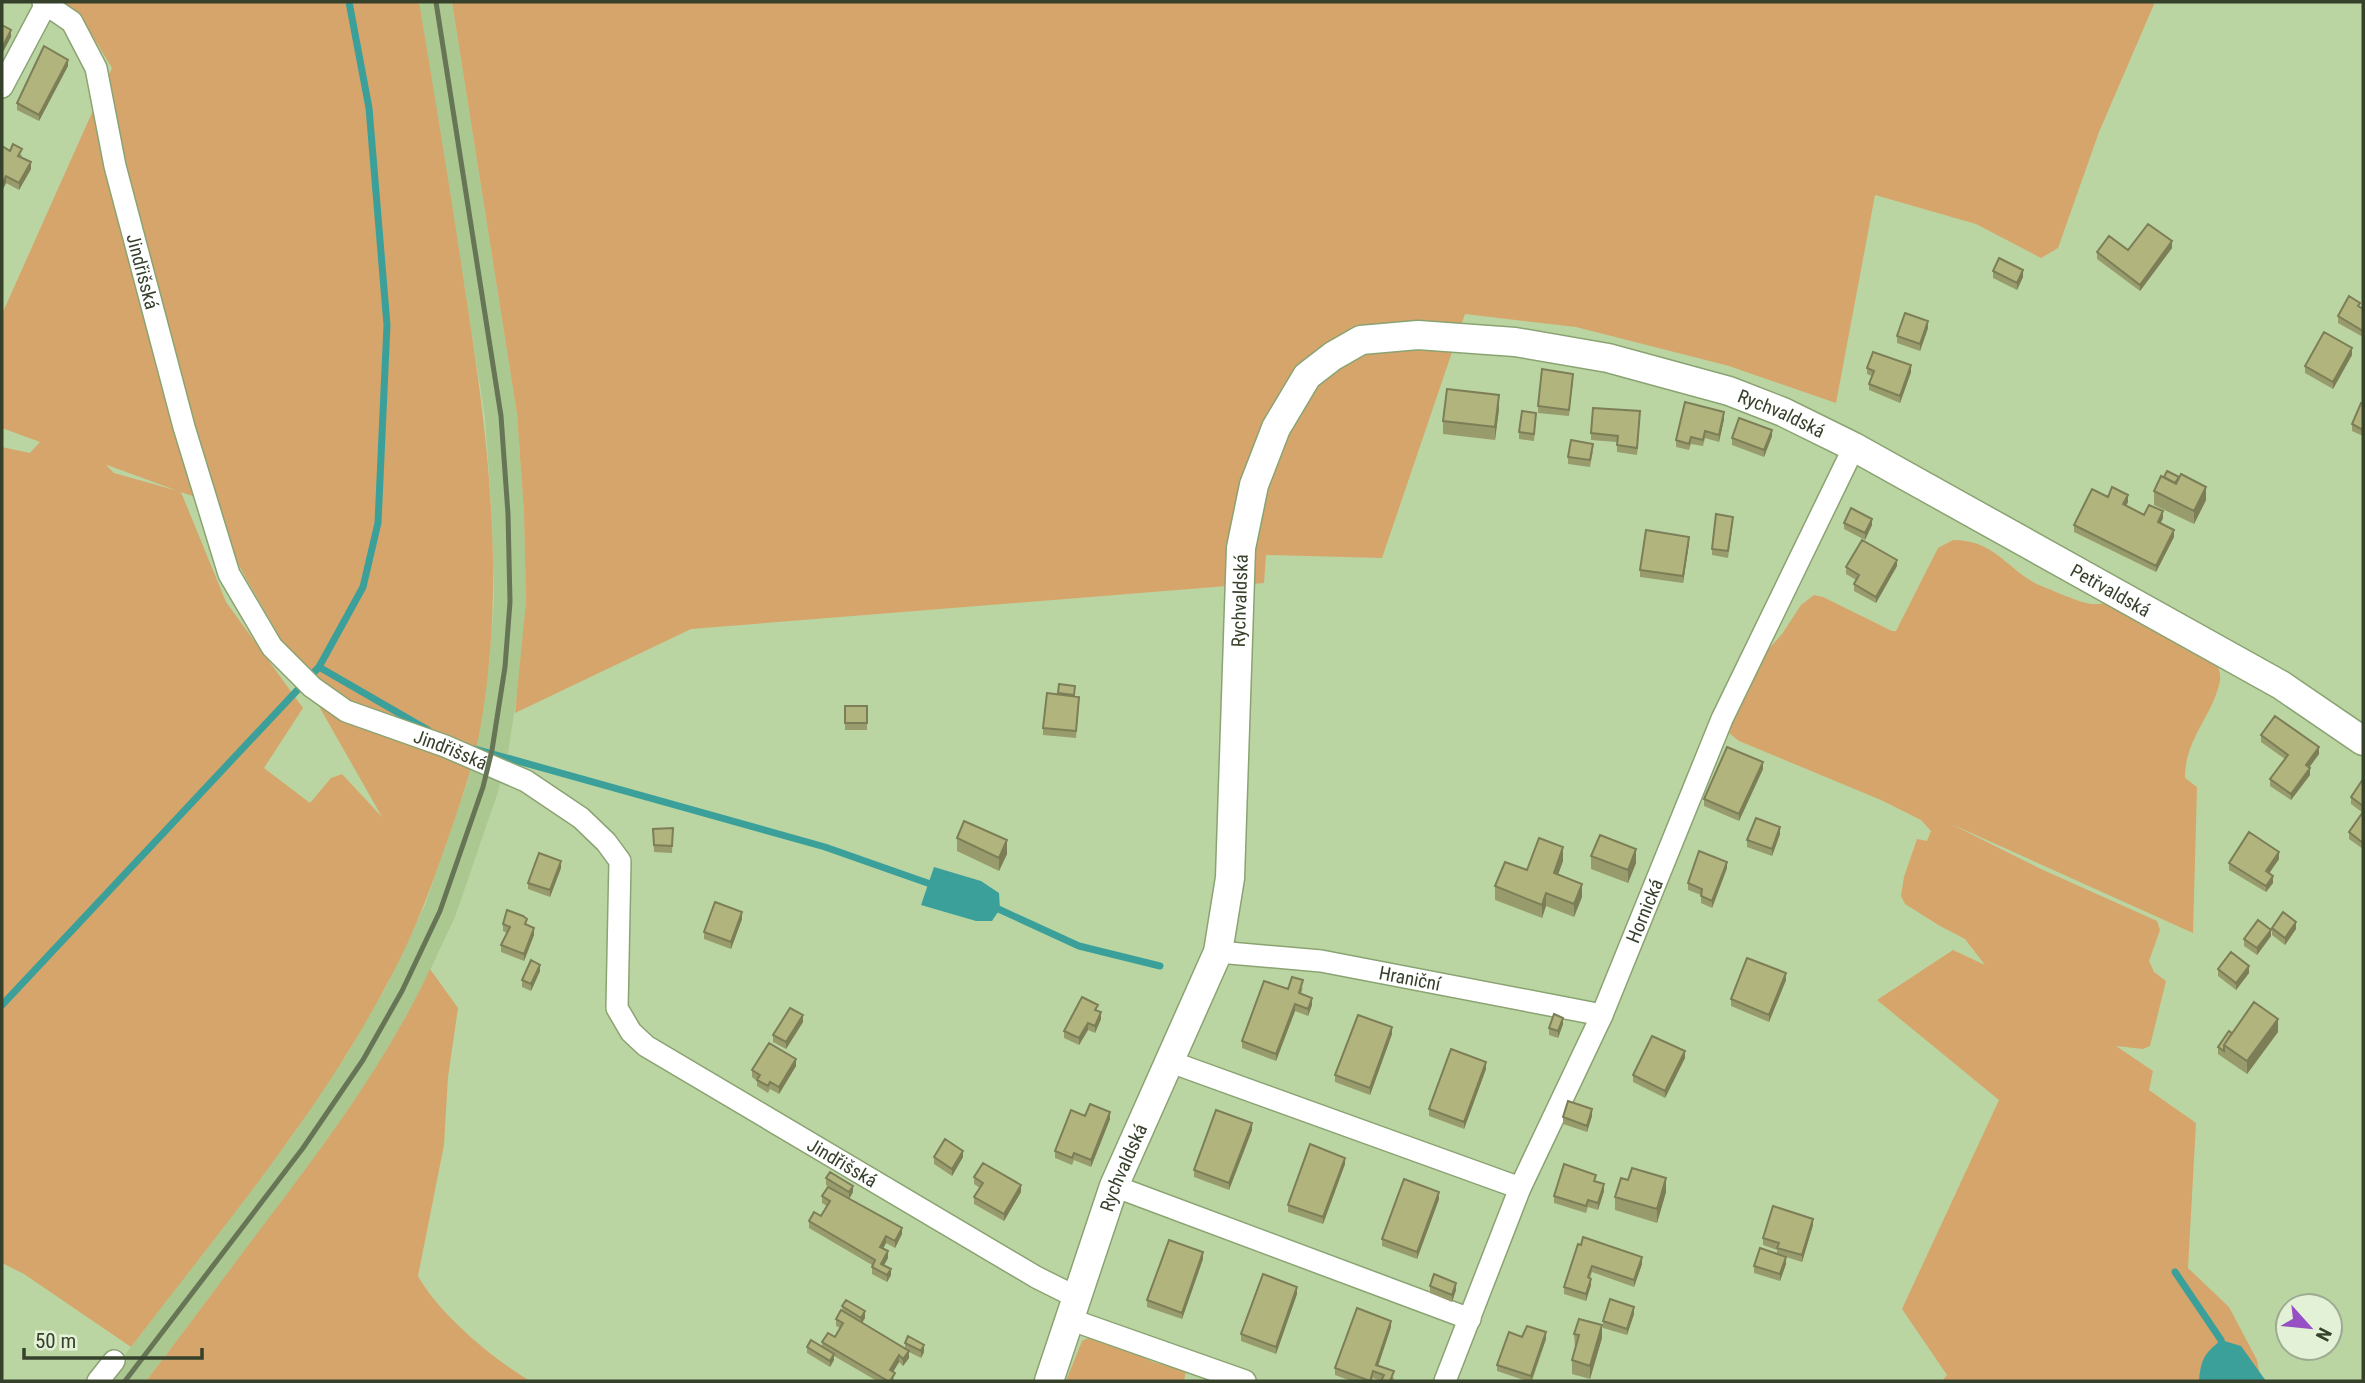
<svg xmlns="http://www.w3.org/2000/svg" width="2365" height="1383" viewBox="0 0 2365 1383" font-family="'Roboto Condensed',sans-serif">
<style>
.built{fill:#acc891}
.green{fill:#d6a56b;fill-rule:evenodd}
.water{fill:#3ca09a}
.lines{fill:none;stroke-linecap:round;stroke-linejoin:round}
.stream{stroke:#3ca09a;stroke-width:7}
.minor-casing{stroke:#8aa372;stroke-width:24}
.tertiary-casing{stroke:#8aa372;stroke-width:31}
.minor{stroke:#fff;stroke-width:21}
.tertiary{stroke:#fff;stroke-width:28}
.rail{stroke:#657555;stroke-width:5}
.wall{fill:#989b6b}
.shaded-wall{fill:#7c7e57}
.building{fill:#b1b47c;stroke:#7c7e57;stroke-width:2}
.labels{text-anchor:middle;dominant-baseline:central;stroke-width:7;stroke-linejoin:round;paint-order:stroke}
.street-label{font-size:19px;fill:#36412c;stroke:#e3f1d7}
</style>
<rect width="100%" height="100%" fill="#bbd5a2"/>
<path class="built" d="M419,2h33l65,412 7,99 2,89 -5,66 -13,85 -10,39 -43,125 -38,81 -40,70 -61,89 -170,224h-41l185,-242 59,-88 39,-68 37,-78 42,-122 9,-37 13,-81 5,-64 -2,-86 -7,-98z"/>
<path class="green" d="M60,2h359c16,96 32,192 46,288 23,145 41,288 16,434 -6,36 -18,71 -30,106 -18,53 -37,105 -64,154 -69,131 -167,246 -256,363l-107,-73 -22,-11v-816l28,6 10,-11 -38,-14v-114l110,-246 -34,-56zM107,466v-1l71,26 -64,-18zM181,492l20,7 181,318 -40,-43 -11,4 -21,25 -46,-35 39,-60 -77,-106z
M452,2h1703l-56,130 -41,116 -17,10 -65,-34 -101,-29 -39,208 -107,-37 -153,-39 -111,-13 -83,244 -116,-3 -2,28 -573,46 -176,84 11,-111 -2,-89 -7,-99z
M1953,540c42,0 53,29 86,45 13,5 39,17 52,19 8,0 14,-1 22,1l101,54c5,8 8,17 5,26 -9,34 -34,55 -34,93l12,9 -4,146 -244,-110 92,46 116,52 3,9 -11,31 5,11 12,9 -16,65 -7,3 -27,-3 37,25 -4,19 47,33 -8,145 41,39 28,53 4,21h-319l5,-6 -45,-66 97,-209 -122,-100 76,-50 32,15 -20,-26 -25,-13 -35,-22 -4,-8 3,-19 13,-38 10,2 4,-10 -10,-11 -40,-20 -142,-59 -10,-8 1,-5 36,-76 16,-18 19,-29 13,-10 9,2 69,34h4l42,-83z
M430,969l28,39 -10,69 -4,68 -26,131c21,38 75,83 112,105h-384c40,-52 79,-105 119,-158 61,-80 122,-162 165,-254z
M1092,1336l13,3 48,23 33,9 -2,10h-118l16,-40z"/>
<path class="water" d="M934,867l47,14 18,12 1,16 -8,12h-16l-55,-16z
M2221,1340l20,6 25,35h-67c2,-22 5,-27 22,-41z"/>
<g class="lines">
<path class="stream" d="M319,667l44,-80 15,-64 9,-198 -18,-217 -20,-106
M475,749l350,98 111,39
M994,907l85,39 81,20
M2,1005l317,-338 109,63
M2175,1272l46,68 2,8"/>
<g class="minor-casing">
<g id="minor">
<path id="s1" d="M43,2l29,20 24,46 19,98 69,261 45,147 43,73 40,40 34,24 99,35 81,35 55,37 25,24 14,19 -3,147 14,24 15,14 390,231 40,20"/>
<path d="M2,87l44,-83"/>
<path id="s2" d="M1218,952l103,9 281,54"/>
<path d="M1171,1062l349,126"/>
<path d="M1114,1186l356,133"/>
<path d="M1069,1319l176,62"/>
<path d="M98,1381l16,-20"/>
<path id="s3" d="M1445,1381l75,-193 82,-173 120,-296 132,-272"/>
</g>
</g>
<g class="tertiary-casing">
<g id="tertiary">
<path id="s4" d="M1049,1381l65,-195 104,-234 12,-74 11,-330 13,-63 22,-57 31,-52 26,-20 28,-16 57,-5 97,7 93,16 121,33 54,21 71,35 427,238 82,56"/>
</g>
</g>
<use href="#minor" class="minor"/>
<use href="#tertiary" class="tertiary"/>
<path class="rail" d="M125,1381l178,-233 60,-88 39,-69 38,-80 43,-124 9,-37 13,-83 5,-65 -2,-88 -7,-98 -65,-414"/>
</g>
<path class="wall" d="M68,66l-29,55 -22,-11v-7z
M2,146l20,9 -1,2 10,12 -12,21 -13,-7 -3,6 -1,-1z
M2172,248l-32,43 -43,-32v-7z
M1993,271l30,6 -6,13 -24,-12z
M2360,308l3,1v28l-25,-14v-7z
M1928,328l-8,23 -23,-8v-7z
M2352,355l-19,34 -28,-16v-7z
M1867,368l44,4 -11,31 -31,-13v-6l3,-8 -5,-2z
M1573,380l-4,36 -31,-3v-7z
M2363,404v32l-11,-5v-7z
M1499,409l-4,31 -52,-6v-13z
M1640,418l-3,37 -20,-3v-10l-26,-2v-7z
M1536,419l-2,22 -15,-2v-7z
M1724,419l-5,23 -14,-4 -2,8 -12,-2 -2,6 -13,-3v-7z
M1772,436l-8,21 -32,-12v-7z
M1593,451l-3,16 -22,-3v-7z
M2164,477h15l27,23 -12,24 -40,-19v-14z
M2108,497l20,5 -2,4 18,9 19,3 -3,5 14,14 -18,35 -82,-40v-7z
M1733,523l-5,35 -16,-3v-6z
M1844,523l28,2 -7,15 -21,-11z
M1689,543l-6,40 -43,-6v-7z
M1897,566l-21,37 -22,-12v-7l2,-4 -10,-6v-7z
M1059,684l16,2v11l4,7 -3,34 -33,-3v-7l15,-33z
M845,706h22v24h-22z
M2261,735l58,19 -10,13 1,8 -19,25 -21,-14v-7l15,-20 -24,-17z
M1763,769l-24,52 -35,-15v-7z
M2363,779v70l-14,-10v-7l14,-19 -12,-9v-7z
M673,828l-1,25 -18,-1 -1,-23z
M1780,834l-8,22 -25,-9v-7z
M957,838l50,16 -8,17 -42,-20z
M1591,856l45,7 -8,20 -37,-14z
M2279,859l-10,14 4,10 -7,9 -37,-22v-7z
M1563,861l-5,13 24,23 -8,20 -28,-11 -4,12 -47,-18v-14l32,-16z
M561,868l-11,29 -22,-8v-6z
M1727,868l-15,40 -11,-5v-8l-13,-5v-7z
M742,919l-11,30 -27,-10v-7z
M503,924l24,1 7,10 -10,26 -23,-9v-7l6,-12 -4,-2z
M2272,928l24,1 -11,16 -13,-10z
M2271,936l-14,19 -13,-9v-7z
M2218,969l31,4 -13,17 -18,-14z
M540,971l-9,20 -9,-4v-7z
M1786,980l-17,42 -38,-16v-7z
M1303,987l-2,7 11,11 -4,11 -13,-5 -19,50 -34,-13v-7z
M1098,1011l3,8 -6,14 -7,-3 -9,15 -15,-7v-7z
M803,1022l-17,27 -13,-7v-7z
M1563,1024l-5,14 -9,-3v-7z
M2278,1032l-31,42 -29,-20v-7l14,-14z
M1392,1034l-22,61 -35,-13v-7z
M1685,1058l-20,40 -32,-16v-7z
M796,1066l-17,28 -9,-5 -2,4 -11,-7v-5l-5,-4v-7z
M1486,1069l-22,60 -35,-13v-7z
M1085,1116l25,3 -19,48 -17,-7 -2,5 -17,-7v-7z
M1592,1116l-5,16 -24,-8v-7z
M1252,1130l-23,60 -35,-13v-7z
M934,1157h29l-11,19 -18,-12z
M1345,1164l-22,60 -35,-12v-7z
M974,1177l47,15 -17,29 -30,-17v-7l6,-9 -6,-4z
M826,1178l27,14 -4,7 53,35 -7,14 -9,-5 -3,6 5,9 -4,7 7,10 -4,7 -15,-8v-9l-63,-37v-7l12,-5 6,-10 -5,-3v-7l25,2 -21,-13z
M1596,1182l8,9 -6,19 -10,-3 -2,6 -32,-10v-7z
M1666,1192l-9,31 -42,-13v-13z
M1439,1199l-22,60 -35,-13v-7z
M1813,1225l-11,37 -16,-5v7l-6,17 -26,-8v-7l23,-12v-4l-14,-5v-7z
M1578,1244l64,20 -8,23 -42,-15 -2,6 1,7 -5,16 -22,-7v-7z
M1203,1259l-21,60 -35,-12v-7z
M1430,1286l26,4 -4,12 -22,-9z
M1297,1294l-21,60 -35,-13v-7z
M842,1306l23,12 -3,5 43,25v-5l19,9 -3,6 -12,-6v6l-6,8 -4,-4 -6,10 1,9h-17l-43,-25v4l-4,7 -23,-14v-6h15v-5l13,-5 5,-9 -4,-2v-7l6,-8z
M1634,1314l-7,21 -24,-7v-7z
M1391,1327l-13,39 16,12 -1,3h-12l-8,-3 -1,3h-21l-16,-6v-7z
M1574,1334l28,4 -12,41 -18,-5v-14l3,-13z
M1522,1337l24,2 -14,42h-5l-30,-10v-6z"/>
<path class="shaded-wall" d="M11,30v7l-9,17v-6z
M68,60v6l-29,55v-6z
M31,162v7l-12,21v-7z
M6,176v7l-3,6v-7z
M2172,241v7l-32,43v-6z
M2023,270v7l-6,13v-7z
M1928,321v7l-8,23v-7z
M2352,348v7l-19,34v-7z
M1911,365v7l-11,31v-7z
M1499,395v14l-4,31v-13z
M1724,412v7l-5,23v-7z
M1772,430v6l-8,21v-7z
M2206,487v13l-12,24v-13z
M2128,495v7l-5,9v-7z
M2163,511v7l-5,11v-7z
M1872,519v6l-7,15v-7z
M2174,530v7l-18,35v-6z
M1689,537v6l-6,40v-7z
M1897,560v6l-21,37v-6z
M2319,747v7l-13,18v-7z
M1763,762v7l-24,52v-7z
M2310,768v7l-19,25v-6z
M1780,827v7l-8,22v-7z
M1007,840v14l-8,17v-13z
M1563,847v14l-9,25v-13z
M1636,849v14l-8,20v-13z
M2279,852v7l-13,19v-7z
M561,861v7l-11,29v-7z
M1727,862v6l-15,40v-7z
M2273,876v7l-7,9v-6z
M1582,884v13l-8,20v-13z
M1546,893v13l-4,12v-13z
M742,912v7l-11,30v-7z
M2296,922v7l-11,16v-7z
M534,928v7l-10,26v-7z
M2271,930v6l-14,19v-7z
M540,965v6l-9,20v-7z
M2249,966v7l-13,17v-7z
M1786,973v7l-17,42v-7z
M1312,998v7l-4,11v-7z
M1295,1004v7l-19,50v-7z
M1101,1012v7l-6,14v-7z
M803,1015v7l-17,27v-7z
M1563,1018v6l-5,14v-7z
M2278,1019v13l-31,42v-13z
M1088,1023v7l-9,15v-7z
M1392,1027v7l-22,61v-7z
M1685,1051v7l-20,40v-7z
M796,1059v7l-17,28v-7z
M1486,1062v7l-22,60v-7z
M1592,1109v7l-5,16v-6z
M1110,1112v7l-19,48v-7z
M1252,1123v7l-23,60v-7z
M963,1151v6l-11,19v-7z
M1345,1158v6l-22,60v-7z
M1666,1178v14l-9,31v-14z
M1604,1184v7l-6,19v-7z
M1021,1185v7l-17,29v-7z
M853,1186v6l-4,7v-7z
M1439,1192v7l-22,60v-7z
M1813,1219v6l-11,37v-7z
M902,1228v6l-7,14v-7z
M886,1236v7l-6,11v-7z
M888,1251v7l-7,12v-6z
M1203,1252v7l-21,60v-6z
M1642,1257v7l-8,23v-7z
M1786,1257v7l-6,17v-7z
M891,1269v6l-4,7v-7z
M1591,1279v6l-5,16v-7z
M1456,1283v7l-4,12v-7z
M1297,1287v7l-21,60v-7z
M1634,1307v7l-7,21v-6z
M865,1311v7l-4,6v-6z
M1391,1321v6l-15,45v-7z
M1602,1325v13l-12,41v-13z
M1546,1332v7l-15,42v-5z
M924,1345v7l-3,6v-7z
M909,1351v7l-6,8v-7z
M834,1354v6l-4,7v-6z
M899,1355v7l-9,15v-7z"/>
<path class="building" d="M2,25l9,5 -9,18z
M44,46l24,14 -29,55 -22,-12z
M13,144l9,5 -4,7 13,6 -12,21 -13,-7 -3,6 -1,-1v-35l8,5z
M2148,224l24,17 -32,44 -43,-33 12,-16 19,14z
M1999,258l24,12 -6,13 -24,-12z
M2349,296l11,7 -2,3 5,3v22l-25,-15z
M1905,313l23,8 -8,23 -23,-8z
M2324,332l28,16 -19,34 -28,-16z
M1873,352l38,13 -11,31 -31,-12 5,-13 -7,-3z
M1542,369l31,5 -4,36 -31,-4z
M1447,389l52,6 -4,32 -52,-6z
M1685,402l39,10 -5,23 -14,-4 -2,9 -12,-3 -2,7 -13,-4z
M2361,403l2,1v26l-11,-6z
M1593,408l47,3 -3,37 -20,-3 1,-9 -27,-3z
M1522,411l14,2 -2,21 -15,-2z
M1739,418l33,12 -8,20 -32,-12z
M1571,440l22,4 -3,16 -22,-3z
M2167,471l12,6 -4,6 -11,-6z
M2181,474l25,13 -12,24 -40,-20 7,-15 15,8z
M2112,487l16,8 -5,9 21,11 5,-10 14,6 -5,11 16,8 -18,36 -82,-41 18,-36 16,8z
M1851,508l21,11 -7,14 -21,-10z
M1716,514l17,3 -5,34 -16,-2z
M1646,530l43,7 -6,39 -43,-6z
M1862,540l35,20 -21,37 -22,-13 5,-9 -13,-8z
M1059,684l16,2 -1,9 -16,-2z
M1047,693l32,4 -3,34 -33,-3z
M845,706h22v17h-22z
M2275,716l44,31 -13,18 4,3 -19,26 -21,-15 18,-24 -27,-20z
M1727,747l36,15 -24,52 -35,-15z
M2363,779v27l-12,-9z
M2363,812v31l-14,-11z
M1756,818l24,9 -8,22 -25,-9z
M964,821l43,19 -8,18 -42,-20z
M673,828l-1,18 -18,-1 -1,-16z
M2249,832l30,20 -13,19 7,5 -7,10 -37,-23z
M1600,835l36,14 -8,21 -37,-14z
M1539,838l24,9 -9,26 28,11 -8,20 -28,-11 -4,12 -47,-19 10,-24 22,8z
M1699,851l28,11 -15,39 -11,-5 1,-7 -14,-6z
M539,853l22,8 -11,29 -22,-7z
M715,902l27,10 -11,30 -27,-10z
M507,910l16,6 4,3 -2,5 9,4 -10,26 -23,-9 9,-18 -7,-3z
M2283,912l13,10 -11,16 -13,-10z
M2258,920l13,10 -14,18 -13,-9z
M2231,952l18,14 -13,17 -18,-14z
M1747,958l39,15 -17,42 -38,-16z
M531,960l9,5 -9,19 -9,-4z
M1292,977l11,3 -4,13 13,5 -4,11 -13,-5 -19,50 -34,-13 22,-60 24,8z
M1082,997l16,8 -3,5 6,2 -6,14 -7,-3 -9,15 -15,-7z
M2254,1002l24,17 -31,42 -23,-16z
M790,1008l13,7 -17,27 -13,-7z
M1554,1014l9,4 -5,13 -9,-3z
M1358,1015l34,12 -22,61 -35,-13z
M2229,1031l3,2 -8,12v6l-6,-4z
M1652,1036l33,15 -20,40 -32,-16z
M769,1043l27,16 -17,28 -9,-5 -2,4 -11,-6 3,-5 -8,-5z
M1451,1049l35,13 -22,60 -35,-13z
M1568,1101l24,8 -5,17 -24,-9z
M1090,1104l20,8 -19,48 -17,-7 -2,5 -17,-7 16,-41 14,6z
M1216,1110l36,13 -23,60 -35,-13z
M945,1139l18,12 -11,18 -18,-12z
M1310,1144l35,14 -22,59 -35,-12z
M983,1163l38,22 -17,29 -30,-17 9,-14 -9,-6z
M1564,1164l32,11 -2,6 10,3 -6,19 -10,-3 -2,6 -32,-10z
M1632,1168l34,10 -9,31 -42,-12 6,-19 7,2z
M830,1172l23,14 -4,6 -23,-14z
M1404,1179l35,13 -22,60 -35,-13z
M828,1187l74,41 -7,13 -9,-5 -6,11 8,4 -7,13 10,5 -4,6 -15,-8 3,-7 -66,-39 5,-9 7,4 9,-15 -8,-5z
M1773,1206l40,13 -11,36 -25,-7 2,-5 -16,-5z
M1583,1237l59,20 -8,23 -42,-14 -4,11 3,2 -5,15 -22,-7 14,-43 3,1z
M1169,1240l34,12 -21,61 -35,-13z
M1760,1248l26,9 -6,17 -26,-8z
M1263,1274l34,13 -21,60 -35,-13z
M1434,1274l22,9 -4,12 -22,-9z
M1610,1299l24,8 -7,22 -24,-8z
M846,1300l19,11 -4,7 -19,-12z
M1357,1308l34,13 -15,44 18,6 -4,10h-9l3,-6 -11,-4 -3,10 -35,-13z
M841,1310l68,41 -6,8 -4,-4 -9,15 5,3 -5,8h-2l-66,-39 6,-9 7,4 8,-14 -7,-4z
M1579,1319l23,6 -12,41 -18,-6 7,-25 -5,-1z
M1527,1326l19,6 -15,44 -34,-11 12,-33 13,5z
M908,1336l16,9 -3,6 -16,-8z
M811,1340l23,14 -4,7 -23,-14z"/>
<g class="labels">
<g class="street-label">
<text stroke="none"><textPath href="#s1" startOffset="296">Jindřišská</textPath></text>
<text stroke="none"><textPath href="#s4" startOffset="1549">Rychvaldská</textPath></text>
<text stroke="none"><textPath href="#s4" startOffset="1923">Petřvaldská</textPath></text>
<text stroke="none"><textPath href="#s4" startOffset="814">Rychvaldská</textPath></text>
<text stroke="none"><textPath href="#s1" startOffset="905">Jindřišská</textPath></text>
<text stroke="none"><textPath href="#s3" startOffset="511">Hornická</textPath></text>
<text stroke="none"><textPath href="#s2" startOffset="194">Hraniční</textPath></text>
<text stroke="none"><textPath href="#s1" startOffset="1535">Jindřišská</textPath></text>
<text stroke="none"><textPath href="#s4" startOffset="226">Rychvaldská</textPath></text>
</g>
</g>
<rect width="2365" height="1383" fill="none" stroke="#36412c" stroke-width="7"/>
<g transform="translate(2309 1327) rotate(117)"><circle r="33" fill="#e3f1d7" stroke="#9eab93" stroke-width="2"/>
<path d="M0-5L12 26L0 18L-12 26Z" fill="#9650c3"/>
<text y="-10" font-size="19" font-weight="bold" text-anchor="middle" fill="#36412c">N</text>
</g>
<path d="M24 1348v10h178v-10" fill="none" stroke="#36412c" stroke-width="3.5"/>
<text x="35" y="1348" font-size="21" fill="#36412c" stroke="#e3f1d7" stroke-width="5" paint-order="stroke">50 m</text>
</svg>
